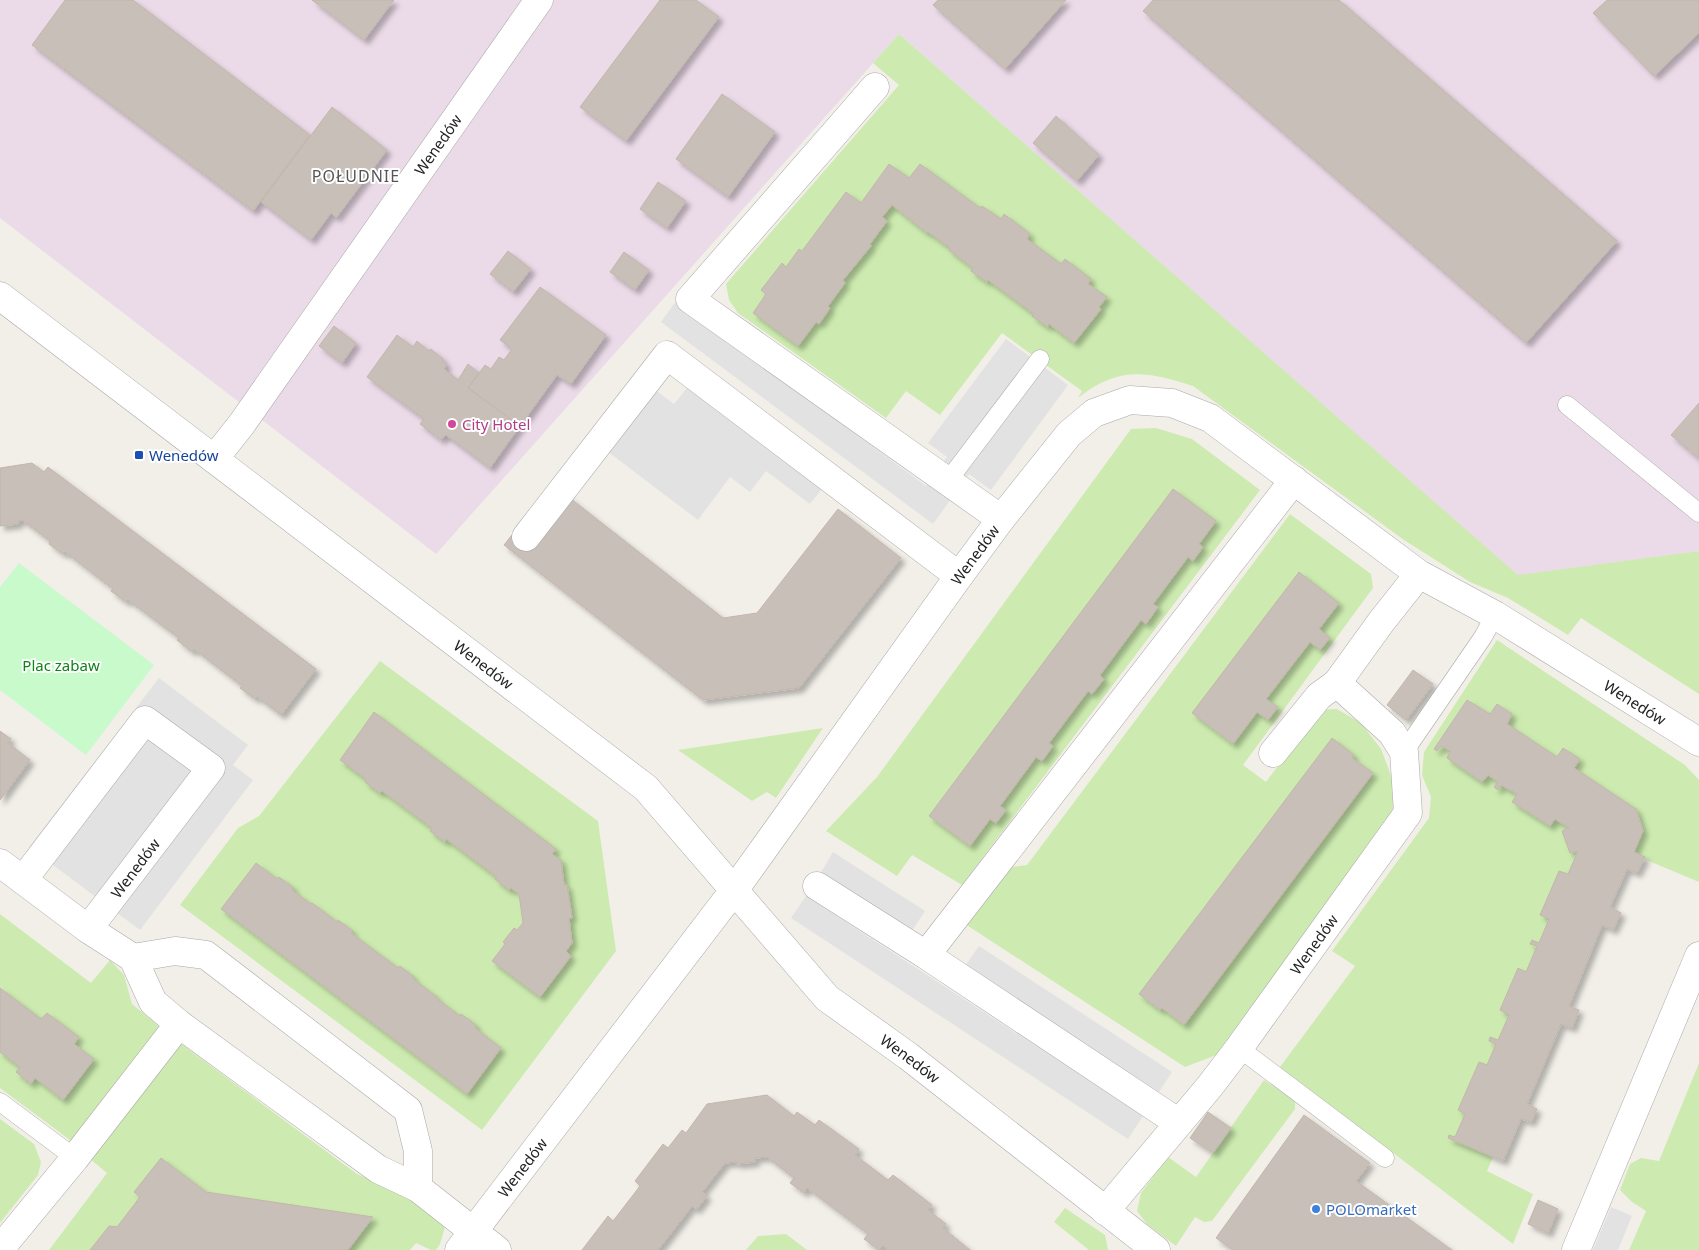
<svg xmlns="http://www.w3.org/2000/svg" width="1699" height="1250" viewBox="0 0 1699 1250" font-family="'Noto Sans',sans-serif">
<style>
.industrial{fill:#ebdbe8}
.grass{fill:#cdebb0}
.park{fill:#c8facc}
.parking{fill:#e2e2e2}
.building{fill:#c7bfb8;stroke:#c4b6ab;filter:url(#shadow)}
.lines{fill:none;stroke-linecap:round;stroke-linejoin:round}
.lane-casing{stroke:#a9a9a9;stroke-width:19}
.street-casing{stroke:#a9a9a9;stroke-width:29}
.lane{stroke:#fff;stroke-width:18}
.street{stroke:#fff;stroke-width:28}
.hotel-dot{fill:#d1479c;stroke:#fff;stroke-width:2}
.transit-dot{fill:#1a4fb4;stroke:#fff;stroke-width:2}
.shop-dot{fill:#3f7fe0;stroke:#fff;stroke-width:2}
.labels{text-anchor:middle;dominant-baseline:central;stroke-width:4;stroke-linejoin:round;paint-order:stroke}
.street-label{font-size:15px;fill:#222;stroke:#fff}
.hotel-label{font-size:15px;fill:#b23c85;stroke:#fff;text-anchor:start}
.transit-label{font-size:15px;fill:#164399;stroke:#fff;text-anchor:start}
.park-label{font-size:15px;fill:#0c8416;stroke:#fff}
.shop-label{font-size:15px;fill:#366cbe;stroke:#fff;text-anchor:start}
.neighbourhood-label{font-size:16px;letter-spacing:1px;fill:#555;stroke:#fff}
</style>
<defs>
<filter id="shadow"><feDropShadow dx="4.5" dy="4.5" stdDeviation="2.5" flood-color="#0004"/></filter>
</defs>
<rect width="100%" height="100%" fill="#f2efe9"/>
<path class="industrial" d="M0,0h1699v551l-181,25 -619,-542 -463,520 -436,-336z"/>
<path class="grass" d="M899,34l619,541 181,-24v143l-118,-76 -13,17 -60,-37 -38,-16 -66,-42 -211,-154c-47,-15 -75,-20 -115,12l4,-7 -80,-58 -62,82 -34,-24 -20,27 -148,-105 -9,-13 -3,-16 173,-199 -26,-22z
M1156,428l36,11 68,51 -298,395 -50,-30 -15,21 -71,-45 51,-54 254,-348z
M1290,514l81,60 2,14 -130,177 23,17 53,-72 18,-1 24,14 20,26 18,47 -12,25 -168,233 -34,13 -223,-145 41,-54 24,-3z
M1497,640l188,125 14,15v102l-74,-31 -138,320 46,23 -20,50 -233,-177 75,-101 -23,-15 97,-133 2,-21 -9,-22 2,-23z
M380,661l218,160 18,130 -134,179 -302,-225 58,-77 21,-12z
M823,728l-47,70 -9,-6 -15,9 -74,-51z
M0,914l91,69 19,-23 14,15 8,29 34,28 -88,114 -78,-58z
M177,1041l180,133 30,13 47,26 11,14 -5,17 -4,6h-5l-15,-7 -6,7h-361l58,-77 -18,-15z
M1699,1063v187h-70l17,-39 -14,-9 -12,-12 10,-26 11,-6 18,3z
M1264,1080l31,21v8l-83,112 -8,1 -9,-5 -19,29 -29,-22 -10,-13 4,-18 27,-36 28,20z
M0,1119l34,25 7,18 -3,13 -38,48z
M1065,1208l40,27 3,15h-19l-35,-28z
M786,1234l21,16h-61l12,-14z"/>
<path class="park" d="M19,563l135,102 -68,90 -86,-65v-103z"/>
<path class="parking" d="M676,301l250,185 21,-29 -19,-14 78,-104 62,46 -77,105 -22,-16 -36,50 -272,-202z
M691,383l134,102 -15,19 -44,-33 -16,21 -20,-15 -32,43 -91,-69 47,-62 20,15z
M159,678l89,67 -15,20 20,15 -113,150 -111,-83z
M833,852l92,59 -14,21 -91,-58z
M806,896l337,220 -15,23 -337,-221z
M979,946l193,126 -13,20 -194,-126z
M1611,1207l21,9 -14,34h-25z"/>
<path class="building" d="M65,0h68l177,135 -57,76 -221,-166z
M312,0h82l-30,40z
M660,0h36l23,17 -93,124 -46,-34z
M938,0h128l-61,69 -72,-64z
M1153,0h186l278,241 -91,102 -383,-332z
M1607,0h92v33l-45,43 -61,-63z
M722,94l53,38 -47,65 -52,-38z
M332,107l55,43 -51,68 -5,-5 -20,27 -50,-38z
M1056,116l43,39 -22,26 -44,-38z
M889,164l20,14 11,-14 60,44 2,-2 19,13 3,-5 26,20 -3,5 34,25 4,-5 26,20 -3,5 19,13 -8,10 2,2 -27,34 -25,-19 -1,3 -16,-11 2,-2 -46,-34 -1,2 -16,-11 2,-3 -24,-18 1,-2 -22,-16 -1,1 -35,-28 -10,12 5,4 -17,23 1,2 -28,34 2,3 -17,23 2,2 -11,16 -3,-2 -18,24 -45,-33 13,-19 -5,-4 21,-27 4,4 13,-18 3,2 44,-59 15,11z
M658,182l28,19 -19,27 -27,-19z
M508,251l23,18 -18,23 -23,-18z
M624,252l25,18 -14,20 -25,-18z
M540,287l66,48 -35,49 -14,-9 -37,51 -52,-38 17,-23 6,4 8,-12 5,3 8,-11 -12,-9z
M334,326l22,17 -14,20 -23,-17z
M397,335l16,12 4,-6 12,10 2,-2 12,10 -1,2 5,3 -3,5 14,11 10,-16 11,9 -11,15 52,38 -30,42 -44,-33 -5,5 -21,-16 4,-5 -57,-42z
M1699,403v56l-28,-24z
M32,463l12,9 4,-5 268,202 -35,46 -24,-18 -2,2 -15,-11 2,-2 -48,-37 -2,3 -15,-12 2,-2 -51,-38 -2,2 -15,-11 2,-2 -48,-37 -2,2 -14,-10 1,-3 -28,-21 -4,1v3l-18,2v-58z
M552,484l171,134 34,-5 81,-104 63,49 -102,130 -96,12 -199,-155z
M1173,489l43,32 -17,23 4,3 -10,14 -5,-4 -35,47 5,3 -12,17 -5,-4 -41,55 4,4 -12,15 -4,-3 -39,52 4,3 -11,15 -6,-4 -36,49 6,4 -10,13 -6,-4 -20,27 -41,-30z
M1299,572l40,31 -20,26 11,9 -10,12 -10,-8 -44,57 12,8 -10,13 -11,-8 -24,32 -41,-31z
M1413,670l20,14 -27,36 -19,-15z
M1467,700l23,14 7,-10 15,10 -5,10 50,33 6,-9 17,11 -6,9 62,41 7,22 -9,21 11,5 -8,16 -10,-4 -17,38 11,6 -8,17 -11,-5 -33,81 10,4 -7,18 -11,-4 -34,80 10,5 -6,13 -10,-3 -18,42 -55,-23 1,-3 6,2 10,-23 -7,-4 21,-48 8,3 9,-21 -7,-3 1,-4 8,3 11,-25 -9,-5 18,-42 8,4 11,-26 -7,-2 2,-4 7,3 10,-24 -9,-4 19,-44 9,3 10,-23 -8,2 -8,-22 7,-3 -14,-9 -5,7 -38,-24 5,-8 -16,-9 -3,5 -4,-3 4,-5 -10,-7 -6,7 -35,-24 3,-7 -9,-5 -4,5 -3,-2z
M374,712l182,137 -4,5 9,6 3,25h3l5,33h-3l3,25 -6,8 5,5 -31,41 -48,-36 13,-17 -2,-2 11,-14 3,2 6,-7 -4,-29 -8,-6 -2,2 -14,-11 2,-2 -51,-38 -1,3 -15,-11 2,-3 -50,-37 -2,2 -15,-11 1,-3 -26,-19z
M0,731l11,8 -3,4 22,17 -30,40z
M1332,738l22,17 -2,3 21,15 -189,252 -22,-17 -2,2 -21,-16z
M256,863l21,16 2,-2 15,11 -2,2 19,14 1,-1 25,19 1,-2 15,11 -2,2 47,35 2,-2 14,11 -1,2 24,18 -1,1 24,18 1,-2 15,11 -1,3 26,20 -34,46 -246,-185z
M0,988l41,31 6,-6 32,24 -5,7 20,15 -31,41 -28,-22 -4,6 -15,-12 4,-5 -20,-15z
M767,1095l27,21 3,-4 18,13 4,-5 40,29 -4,6 33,25 5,-5 39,30 -4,5 18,14 -3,4 27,22h-81l-6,-4 -4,4 -15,-11 4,-5 -61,-46 -3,5 -14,-10 4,-5 -27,-21 -12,1v4l-18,2 -1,-2 -11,1 -23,29 5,4 -11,14 -4,-4 -34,44h-76l26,-34 5,5 27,-35 -5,-5 28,-37 5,4 14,-18 4,3 21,-29z
M1208,1112l23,16 -18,25 -23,-15z
M1304,1115l66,48 -14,18 96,69h-219l-17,-12z
M161,1158l45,34 167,25 -25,33h-258l19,-24 8,1 23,-30 -6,-5z
M1538,1200l20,9 -10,24 -20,-9z"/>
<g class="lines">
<g class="lane-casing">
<path id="lane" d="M1567,405l132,108
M947,482l93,-123
M1404,752l79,-115 12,-22
M1239,1048l146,110
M0,1102l75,56"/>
</g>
<g class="street-casing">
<g id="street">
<path d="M875,87l-185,212 311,220"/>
<path id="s1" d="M0,296l646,492 181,210 81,58 248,194"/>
<path id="s2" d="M214,459l27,-34 298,-425"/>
<path d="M526,537l141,-182 292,221"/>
<path d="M1273,753l46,-57 18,-13"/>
<path d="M0,863l88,66 45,29 20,44 26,22 199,145 40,19 79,62"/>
<path d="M23,880l122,-160 66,48 -123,161"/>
<path d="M817,886l109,69 368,-475"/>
<path d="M926,955l253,168 -74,88"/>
<path d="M133,958l42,-7 31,4 202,155 10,41v37"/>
<path id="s3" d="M1179,1123l31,-37 29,-38 169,-235 -4,-61 -12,-19 -55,-50 44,-61 38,-48"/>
<path d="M0,1249l75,-91 104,-134"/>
<path id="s4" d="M459,1250l276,-361 224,-313 42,-57 68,-85 25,-21 36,-13 42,3 38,15 209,156 76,41 204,127"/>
<path d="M1576,1250l123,-294"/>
</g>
</g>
<use href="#lane" class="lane"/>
<use href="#street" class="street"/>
</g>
<circle class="hotel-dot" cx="452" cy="424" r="5"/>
<rect class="transit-dot" x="134" y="450" width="10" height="10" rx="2.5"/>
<circle class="shop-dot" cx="1316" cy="1209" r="5"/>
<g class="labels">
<g class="street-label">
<text stroke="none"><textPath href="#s2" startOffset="386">Wenedów</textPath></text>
<text stroke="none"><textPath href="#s4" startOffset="866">Wenedów</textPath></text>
<text stroke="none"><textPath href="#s1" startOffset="608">Wenedów</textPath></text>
<text stroke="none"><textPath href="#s4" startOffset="1685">Wenedów</textPath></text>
<text transform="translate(135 868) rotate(-53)">Wenedów</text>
<text stroke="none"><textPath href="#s3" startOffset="224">Wenedów</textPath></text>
<text stroke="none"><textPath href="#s1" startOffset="1192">Wenedów</textPath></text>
<text stroke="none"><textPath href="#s4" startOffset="104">Wenedów</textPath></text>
</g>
<g class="hotel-label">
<text x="462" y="424">City Hotel</text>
</g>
<g class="transit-label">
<text x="149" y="455">Wenedów</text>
</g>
<g class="park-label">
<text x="61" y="665">Plac zabaw</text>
</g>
<g class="shop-label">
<text x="1326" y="1209">POLOmarket</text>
</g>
<g class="neighbourhood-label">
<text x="356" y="176">POŁUDNIE</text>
</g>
</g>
</svg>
